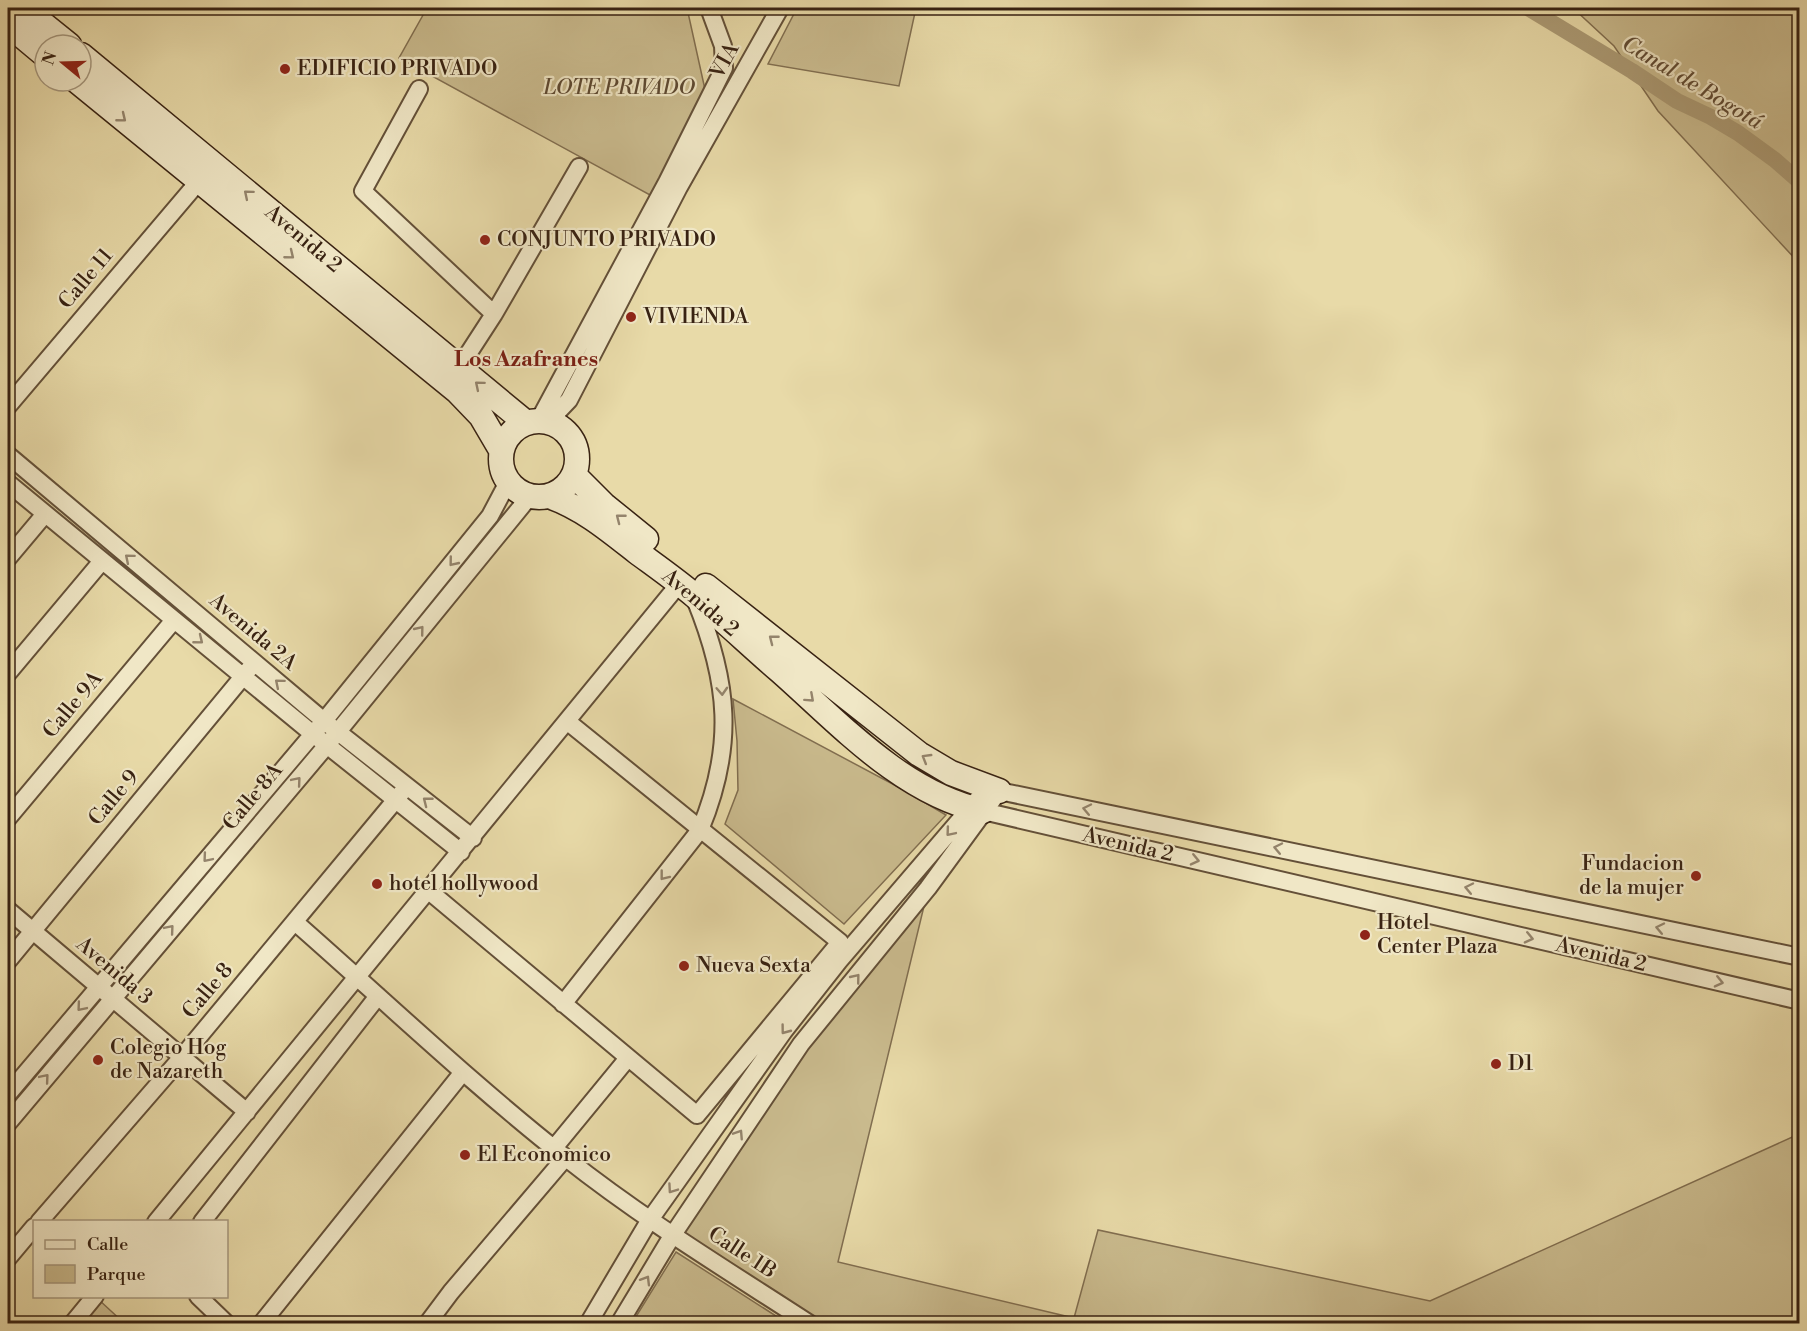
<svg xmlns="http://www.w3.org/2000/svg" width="1807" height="1331" viewBox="0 0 1807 1331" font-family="'Libre Bodoni',serif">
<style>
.green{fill:#cabb8e;stroke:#816e50;stroke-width:1.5}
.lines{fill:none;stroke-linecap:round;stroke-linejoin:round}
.canal{stroke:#ac9b75;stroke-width:16}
.street-casing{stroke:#645038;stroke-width:20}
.secondary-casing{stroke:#382212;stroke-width:27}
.street{stroke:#f0e7c6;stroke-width:16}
.secondary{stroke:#f0e7c6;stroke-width:24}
.oneway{stroke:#94846c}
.poi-dot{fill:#8f2418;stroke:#f0e7c6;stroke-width:2}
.labels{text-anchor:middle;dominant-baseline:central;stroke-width:4.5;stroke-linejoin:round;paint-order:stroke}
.street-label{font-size:21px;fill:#382212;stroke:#f0e7c6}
.poi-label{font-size:21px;fill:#382212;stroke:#f0e7c6;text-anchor:start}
.park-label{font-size:21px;font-style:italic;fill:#5c4831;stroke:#f0e7c6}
.water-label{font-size:22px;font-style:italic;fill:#614c35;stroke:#f0e7c6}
.neighbourhood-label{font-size:22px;font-weight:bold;fill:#7a1f14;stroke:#f0e7c6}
</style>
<rect width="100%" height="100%" fill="#e8daa8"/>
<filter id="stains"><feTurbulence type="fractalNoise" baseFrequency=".00333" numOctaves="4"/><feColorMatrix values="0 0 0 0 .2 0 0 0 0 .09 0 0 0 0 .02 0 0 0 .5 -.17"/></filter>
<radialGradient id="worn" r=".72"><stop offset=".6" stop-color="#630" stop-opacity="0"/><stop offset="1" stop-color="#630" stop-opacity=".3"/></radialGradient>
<path class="green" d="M427,8h260l19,86 -56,101 -251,-137z
M797,8h119l-17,78 -131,-22z
M1573,8h226v255l-141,-152 -44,-65z
M733,699l169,90 44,26 -102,109 -119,-100 13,-34 -1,-49z
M925,902l-87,360 236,56 24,-88 332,71 369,-167v189h-975l-142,-91 98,-155z
M676,1252l111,71h-155z
M98,1299l26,24 -48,1z"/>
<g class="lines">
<path class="canal" d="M1528,8l104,63 45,30 34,16 27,16 37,27 25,22"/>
<g class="street-casing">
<path id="street" d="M419,89l-56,102 131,123
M671,183l8,4 101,-179
M459,368l35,-54 85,-147
M8,406l191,-225
M539,420l128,-238 57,-114 -1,-22 -14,-38
M549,421l20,-21 110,-213
M8,455l316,266 149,117
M8,483l305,251 148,118
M8,558l37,-44
M8,673l94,-112
M983,811l817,190
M8,818l166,-198
M429,891l268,224 143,-173 -272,-220
M8,910l239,202
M295,922c90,79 177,162 271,236 77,61 161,112 244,166
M8,961l242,-293
M563,1004l137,-174c35,-84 29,-148 -5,-231
M8,1094l316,-373 166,-205 18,-34
M8,1123l319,-378 203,-249
M554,1148l74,-90
M39,1222l143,-165 221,-266
M156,1222l523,-638
M202,1222l176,-226
M8,1258l26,-31
M198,1296l29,28
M72,1324l23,-28
M261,1324l202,-252
M427,1324l24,-32 114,-134
M588,1324l61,-103 135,-190 55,-70 138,-161
M619,1324l53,-88 129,-192 127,-156 71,-97 801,166"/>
</g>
<g class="secondary-casing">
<path id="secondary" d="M23,8l46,37
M8,24l37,31
M81,55l444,367
M77,81l380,310 24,25 20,34
M501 459a38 38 0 1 1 76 0a38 38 0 1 1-76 0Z
M574,475l30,30 42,34
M549,496c34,12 60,34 88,56 19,14 39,28 58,44 29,24 56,50 85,75 60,53 122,122 203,140
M706,586l213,168 32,19 48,18"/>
</g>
<use href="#street" class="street"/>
<use href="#secondary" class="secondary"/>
</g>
<defs><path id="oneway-chevron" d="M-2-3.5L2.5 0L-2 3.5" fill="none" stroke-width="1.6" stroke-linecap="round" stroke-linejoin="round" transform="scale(1.5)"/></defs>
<g class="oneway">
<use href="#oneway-chevron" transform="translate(122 118) rotate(39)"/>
<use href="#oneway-chevron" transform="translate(248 194) rotate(-140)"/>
<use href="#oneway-chevron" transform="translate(290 255) rotate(39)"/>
<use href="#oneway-chevron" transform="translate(479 385) rotate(-140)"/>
<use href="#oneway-chevron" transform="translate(620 518) rotate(-142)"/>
<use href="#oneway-chevron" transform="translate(129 558) rotate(-140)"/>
<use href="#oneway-chevron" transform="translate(453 562) rotate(129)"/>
<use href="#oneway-chevron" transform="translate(420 630) rotate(-51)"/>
<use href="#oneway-chevron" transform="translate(773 639) rotate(-142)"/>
<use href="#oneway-chevron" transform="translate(199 640) rotate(39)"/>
<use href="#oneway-chevron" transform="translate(279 683) rotate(-140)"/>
<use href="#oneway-chevron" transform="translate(722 691) rotate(87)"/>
<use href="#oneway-chevron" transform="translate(810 698) rotate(42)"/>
<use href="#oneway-chevron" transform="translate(926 758) rotate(-149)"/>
<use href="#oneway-chevron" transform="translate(297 781) rotate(-50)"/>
<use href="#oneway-chevron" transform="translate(427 801) rotate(-142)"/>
<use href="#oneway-chevron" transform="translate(1087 809) rotate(-168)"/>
<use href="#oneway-chevron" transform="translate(950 832) rotate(130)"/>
<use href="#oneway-chevron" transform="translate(1278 848) rotate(-168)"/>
<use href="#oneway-chevron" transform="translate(207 858) rotate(130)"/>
<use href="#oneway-chevron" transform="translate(1195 860) rotate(13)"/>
<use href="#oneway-chevron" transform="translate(664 876) rotate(128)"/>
<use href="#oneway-chevron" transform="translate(1469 888) rotate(-168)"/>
<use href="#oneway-chevron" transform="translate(1660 928) rotate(-168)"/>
<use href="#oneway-chevron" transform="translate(170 929) rotate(-50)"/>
<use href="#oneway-chevron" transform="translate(1529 938) rotate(13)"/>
<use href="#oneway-chevron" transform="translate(856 978) rotate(-51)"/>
<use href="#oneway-chevron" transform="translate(1719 982) rotate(13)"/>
<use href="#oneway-chevron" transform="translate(81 1007) rotate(130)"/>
<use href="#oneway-chevron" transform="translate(785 1030) rotate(127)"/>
<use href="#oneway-chevron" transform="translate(45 1078) rotate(-50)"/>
<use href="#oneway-chevron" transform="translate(739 1134) rotate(-57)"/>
<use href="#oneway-chevron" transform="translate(672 1189) rotate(125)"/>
<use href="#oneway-chevron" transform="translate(646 1280) rotate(-59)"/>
</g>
<g class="poi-dot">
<circle cx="285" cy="69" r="6"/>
<circle cx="485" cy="240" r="6"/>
<circle cx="631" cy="317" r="6"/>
<circle cx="1696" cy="876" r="6"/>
<circle cx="377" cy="884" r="6"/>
<circle cx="1365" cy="935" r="6"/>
<circle cx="684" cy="966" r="6"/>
<circle cx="98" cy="1060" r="6"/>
<circle cx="1496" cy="1064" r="6"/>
<circle cx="465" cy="1155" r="6"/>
</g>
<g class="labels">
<g class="street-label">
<text transform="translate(725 61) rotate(-61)">VIA</text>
<text transform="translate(303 239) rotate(40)">Avenida 2</text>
<text transform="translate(86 279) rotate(-50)">Calle 11</text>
<text transform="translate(700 603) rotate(40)">Avenida 2</text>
<text transform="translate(253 632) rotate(40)">Avenida 2A</text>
<text transform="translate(73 705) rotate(-50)">Calle 9A</text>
<text transform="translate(253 797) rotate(-50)">Calle 8A</text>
<text transform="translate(114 798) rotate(-50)">Calle 9</text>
<text transform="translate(1128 845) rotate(13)">Avenida 2</text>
<text transform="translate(1601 955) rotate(13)">Avenida 2</text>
<text transform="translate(114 971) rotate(40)">Avenida 3</text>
<text transform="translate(208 991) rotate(-50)">Calle 8</text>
<text transform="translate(742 1253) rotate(33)">Calle 1B</text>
</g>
<g class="poi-label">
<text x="297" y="69">EDIFICIO PRIVADO</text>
<text x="497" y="240">CONJUNTO PRIVADO</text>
<text x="643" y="317">VIVIENDA</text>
<text x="1684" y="864" text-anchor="end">Fundacion<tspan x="1684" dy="24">de la mujer</tspan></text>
<text x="389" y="884">hotel hollywood</text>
<text x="1377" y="923">Hotel<tspan x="1377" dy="24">Center Plaza</tspan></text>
<text x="696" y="966">Nueva Sexta</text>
<text x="110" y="1048">Colegio Hog<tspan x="110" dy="24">de Nazareth</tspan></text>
<text x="1508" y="1064">D1</text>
<text x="477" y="1155">El Economico</text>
</g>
<g class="park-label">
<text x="619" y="88">LOTE PRIVADO</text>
</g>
<g class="water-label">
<text transform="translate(1692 83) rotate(31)">Canal de Bogotá</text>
</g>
<g class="neighbourhood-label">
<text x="526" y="359">Los Azafranes</text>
</g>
</g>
<rect width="1807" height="1331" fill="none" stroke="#e8daa8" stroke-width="30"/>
<rect x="9" y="9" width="1789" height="1313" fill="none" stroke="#382212" stroke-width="3"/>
<rect x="15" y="15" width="1777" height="1301" fill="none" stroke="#382212" stroke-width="1.5"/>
<rect x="33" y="1220" width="195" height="78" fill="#f0e7c6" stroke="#a6987e" stroke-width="1.5"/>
<rect x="45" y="1240" width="30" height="9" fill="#f0e7c6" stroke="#a6987e" stroke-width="1.5"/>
<text x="87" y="1250" font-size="18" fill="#382212">Calle</text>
<rect x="45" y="1265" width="30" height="18" fill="#cabb8e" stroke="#a6987e" stroke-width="1.5"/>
<text x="87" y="1280" font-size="18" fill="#382212">Parque</text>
<g transform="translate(63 63) rotate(289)"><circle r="28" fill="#f0e7c6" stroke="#a6987e" stroke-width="1.5"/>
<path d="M0-4.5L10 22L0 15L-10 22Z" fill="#8f2418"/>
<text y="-9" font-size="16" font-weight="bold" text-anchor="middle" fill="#382212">N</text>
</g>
<rect width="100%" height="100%" filter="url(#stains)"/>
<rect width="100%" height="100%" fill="url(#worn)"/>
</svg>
